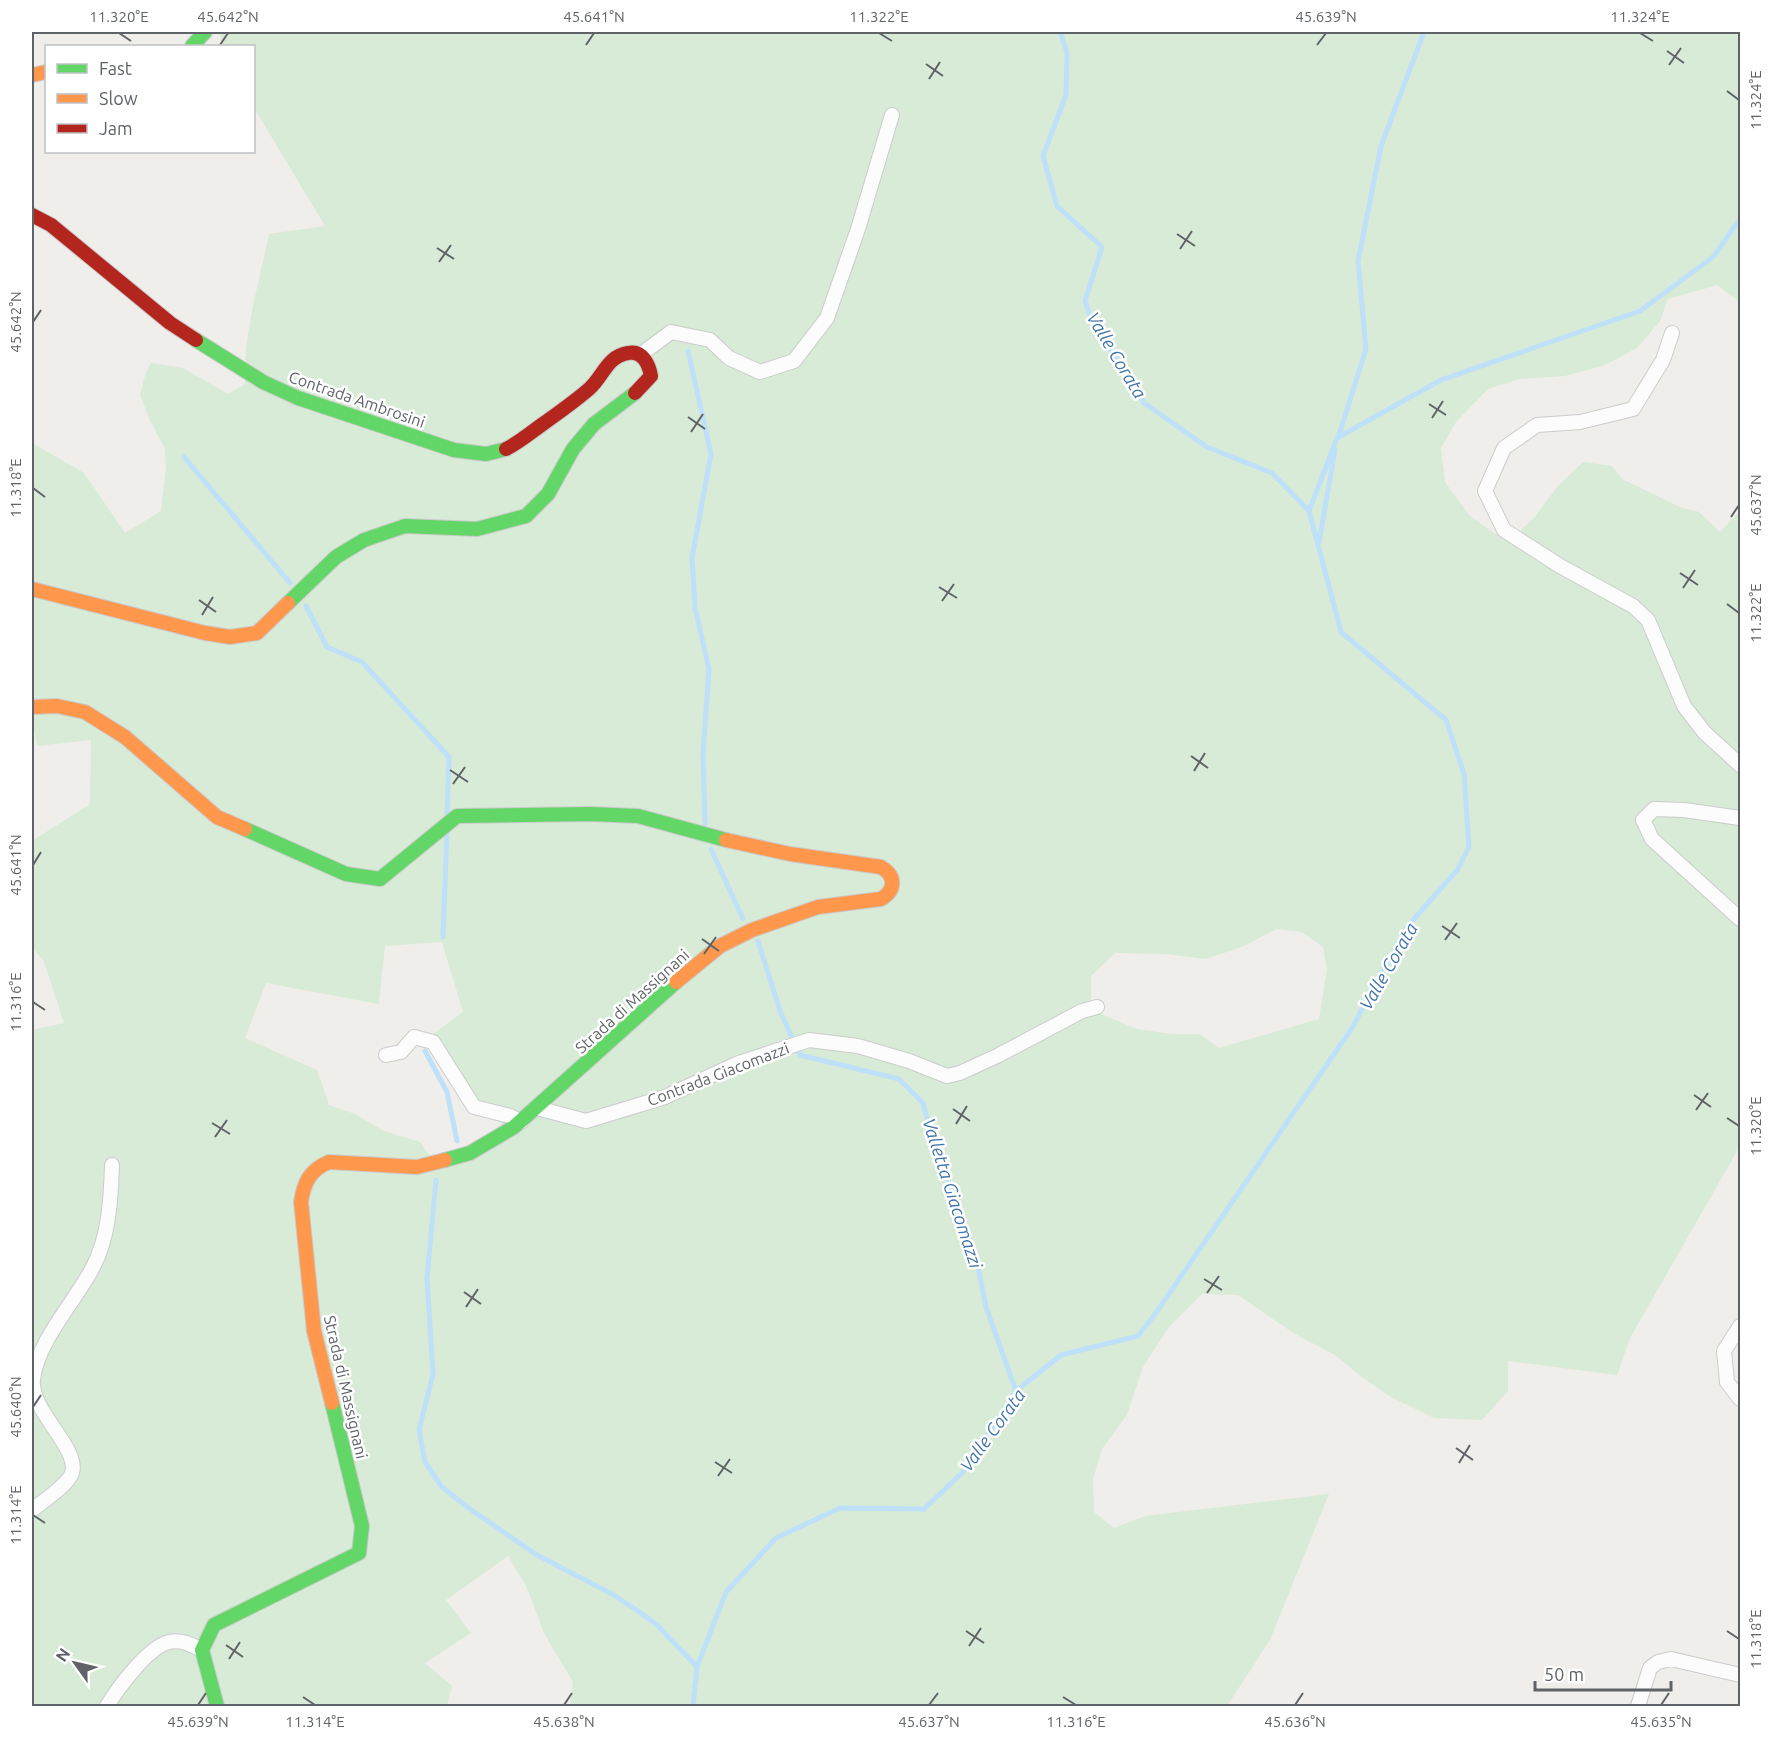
<svg xmlns="http://www.w3.org/2000/svg" width="1772" height="1738" viewBox="0 0 1772 1738" font-family="Ubuntu,sans-serif">
<style>
.green{fill:#d8ebd6;fill-rule:evenodd}
.lines{fill:none;stroke-linecap:round;stroke-linejoin:round}
.stream{stroke:#bfe0f9;stroke-width:5}
.street-casing{stroke:#cbcccc;stroke-width:16}
.fast-casing{stroke:#cacacb;stroke-width:16}
.slow-casing{stroke:#cacacb;stroke-width:16}
.jam-casing{stroke:#cacacb;stroke-width:16}
.street{stroke:#fdfcfc;stroke-width:14}
.fast{stroke:#63d668;stroke-width:14}
.slow{stroke:#ff974d;stroke-width:14}
.jam{stroke:#b3261e;stroke-width:14}
.ticks{fill:none;stroke:#5f6368;stroke-width:2}
.labels{text-anchor:middle;dominant-baseline:central;stroke-width:5;stroke-linejoin:round;paint-order:stroke}
.street-label{font-size:16px;fill:#5f6368;stroke:#fff}
.water-label{font-size:18px;font-style:italic;fill:#4174aa;stroke:#fff}
.neatline{fill:none;stroke:#5f6368;stroke-width:2}
.ticks-label{font-size:15px;text-anchor:middle;fill:#5f6368}
</style>
<rect width="100%" height="100%" fill="#efeeea"/>
<path class="green" d="M220,32h1520v270l-23,-17 -49,14 -8,22 -23,27 -32,17 -40,11 -46,3 -31,10 -32,33 -15,26 4,34 24,33 26,19 19,2 20,-18 23,-31 26,-25 29,4 10,13 60,29 17,4 21,20 20,-21v635l-110,192 -13,37 -109,-14v30l-26,29 -48,-2 -45,-22 -30,-21 -24,-20 -40,-21 -57,-39 -36,-1 -33,33 -26,40 -16,48 -25,34 -9,30 1,33 20,16 31,-12 184,-22 -59,146 -43,66h-657l3,-24 -28,-47 -19,-49 -18,-30 -62,44 25,33 -46,30 27,23 -5,20h-415v-676l32,-7 -20,-61 -12,-15v-106l58,-37 1,-64 -54,6 -5,-30v-273l52,30 41,60 36,-22 5,-43 -1,-19 -16,-31 -9,-23 6,-23 5,-9 32,5 45,26 17,-10c-2,-50 14,-101 24,-150l56,-8 -71,-118v-62h-32zM1276,929l26,3 21,15 4,22 -8,50 -100,29 -19,-14h-28l-35,-5 -46,-19v-34l24,-23 51,1 40,5 38,-13zM442,942l21,70 -38,28 38,60 47,29 -71,40 -19,-27 -36,-11 -29,-17 -26,-9 -12,-35 -72,-32 21,-55 113,21 6,-58z"/>
<g class="lines">
<path class="stream" d="M688,351l23,103 -19,104 3,50 14,61 -6,84 2,71
M1338,438l28,-89 -8,-88 23,-115 43,-114
M184,457l106,126
M1309,511l28,-73 104,-58 199,-69 73,-54 27,-38
M1319,542l16,-92
M306,606l21,41 35,15 87,95 -2,61
M711,849l32,70
M443,937l4,-106
M758,941l22,70 20,44 99,24 24,24 7,26 46,128 10,50 30,84
M425,1051l22,41 10,49
M436,1180l-9,98 6,96 -14,56 6,32 16,24 26,21 70,48 75,39 26,17 19,14 40,42
M693,1706l4,-39 29,-75 50,-54 64,-30 84,1 38,-36 54,-82 45,-36 77,-19 15,-19 199,-289 55,-101 51,-58 11,-22 -5,-73 -18,-54 -105,-88 -32,-121 -37,-38 -65,-26 -63,-44 -52,-82 -7,-20 17,-54 -45,-41 -14,-50 23,-61 1,-43 -7,-20"/>
<g class="street-casing">
<path id="street" d="M1672,333l-9,27 -30,49 -53,13 -43,3 -33,23 -19,43 19,39 56,36 73,40 15,14 36,86 20,26 36,33
M640,355l31,-23 39,8 19,18 31,14 34,-11 33,-43 31,-89 34,-114
M1740,818l-56,-8 -30,-1 -11,11 9,19 88,80
M386,1055l15,-3 13,-15 19,5 41,65 36,9 11,6
M537,1108l49,13 79,-24 71,-33 73,-24 49,6 51,15 38,15 13,-3 39,-18 83,-44 15,-4
M1740,1326l-16,25 3,31 13,17
M32,1510c10,-8 36,-25 40,-37 8,-25 -43,-63 -39,-94 5,-39 42,-77 60,-112 16,-30 18,-69 19,-102
M107,1706c11,-18 41,-59 62,-64 12,-3 23,3 33,8
M1638,1706l12,-38 8,-6 13,-3 69,16"/>
</g>
<g class="fast-casing">
<path id="fast" d="M192,46l13,-14
M196,340l67,42 35,16 156,52 32,4 20,-5
M288,603l48,-46 28,-17 41,-14 72,3 49,-13 22,-22 25,-45 21,-25 41,-31
M245,829l101,45 34,5 77,-63 133,-2 48,2 88,24
M445,1160l25,-7 44,-26 162,-145
M217,1706l-15,-56 12,-25 145,-72 3,-27 -30,-123"/>
</g>
<g class="slow-casing">
<path id="slow" d="M32,75l14,-3
M32,589l173,44 25,4 27,-4 31,-30
M32,707l25,-1 28,6 40,25 92,80 28,12
M676,982l44,-36 32,-16 66,-23 63,-8c15,-9 15,-23 0,-32l-91,-13 -64,-14
M332,1403l-18,-72 -13,-129c3,-20 9,-32 28,-40l88,5 28,-7"/>
</g>
<g class="jam-casing">
<path id="jam" d="M32,215l19,10 119,98 26,17
M506,449c12,-6 23,-15 34,-23 17,-12 34,-24 49,-37 14,-12 18,-33 39,-36 15,-3 21,12 23,23l-16,17"/>
</g>
<use href="#street" class="street"/>
<use href="#fast" class="fast"/>
<use href="#slow" class="slow"/>
<use href="#jam" class="jam"/>
</g>
<path class="ticks" d="M119,33l12,8M879,33l13,8M1640,33l13,8M220,45l8,-12M586,45l8,-12M1317,45l9,-12M1667,51l17,12M926,64l17,12M1669,65l12,-17M929,79l11,-17M1727,91l12,9M1177,234l18,12M437,248l17,11M1180,249l12,-18M439,262l12,-17M33,322l8,-12M1429,404l17,11M688,417l17,12M1432,418l11,-17M691,432l12,-18M33,488l12,9M1731,517l8,-12M1680,573l18,12M939,587l18,11M1683,588l12,-18M199,600l17,12M942,601l12,-17M1727,604l12,9M202,615l11,-18M1191,756l17,12M450,770l18,12M1194,771l11,-18M453,784l12,-17M33,865l8,-13M1442,926l18,12M702,939l17,12M1445,940l12,-17M704,954l12,-17M33,1002l12,8M1694,1095l17,12M953,1109l17,12M1696,1110l12,-17M1727,1118l12,8M212,1123l18,11M956,1124l11,-18M215,1137l12,-17M1204,1279l18,11M464,1292l17,12M1207,1293l12,-17M466,1307l12,-18M33,1407l8,-12M1456,1448l17,12M715,1462l17,11M1459,1463l11,-18M718,1476l12,-17M33,1515l12,8M966,1631l18,12M1727,1631l12,8M226,1645l17,12M969,1646l12,-18M229,1659l11,-17M303,1697l12,8M1063,1697l13,8M198,1705l8,-12M564,1705l8,-12M929,1705l9,-12M1295,1705l8,-12M1661,1705l8,-12"/>
<g class="labels">
<g class="street-label">
<text transform="translate(357 399) rotate(19)">Contrada Ambrosini</text>
<text transform="translate(632 1001) rotate(-42)">Strada di Massignani</text>
<text transform="translate(718 1074) rotate(-21)">Contrada Giacomazzi</text>
<text transform="translate(346 1387) rotate(77)">Strada di Massignani</text>
</g>
<g class="water-label">
<text transform="translate(1117 355) rotate(59)">Valle Corata</text>
<text transform="translate(1388 966) rotate(-60)">Valle Corata</text>
<text transform="translate(953 1193) rotate(72)">Valletta Giacomazzi</text>
<text transform="translate(992 1430) rotate(-54)">Valle Corata</text>
</g>
</g>
<rect width="1772" height="1738" fill="none" stroke="#ffffff" stroke-width="66"/>
<rect x="45" y="45" width="210" height="108" fill="#ffffff" stroke="#bfc1c3" stroke-width="1.5"/>
<rect x="57" y="64" width="30" height="9" fill="#63d668" stroke="#bfc1c3" stroke-width="1.5"/>
<text x="99" y="75" font-size="18" fill="#5f6368">Fast</text>
<rect x="57" y="94" width="30" height="9" fill="#ff974d" stroke="#bfc1c3" stroke-width="1.5"/>
<text x="99" y="105" font-size="18" fill="#5f6368">Slow</text>
<rect x="57" y="124" width="30" height="9" fill="#b3261e" stroke="#bfc1c3" stroke-width="1.5"/>
<text x="99" y="135" font-size="18" fill="#5f6368">Jam</text>
<g transform="translate(75 1663) rotate(304)" stroke="#ffffff" stroke-width="4.5" paint-order="stroke">
<path d="M0-4.5L10 22L0 15L-10 22Z" fill="#5f6368"/>
<text y="-9" font-size="16" font-weight="bold" text-anchor="middle" fill="#5f6368">N</text>
</g>
<path d="M1535 1681v9h136v-9" fill="none" stroke="#5f6368" stroke-width="3"/>
<text x="1544" y="1681" font-size="18" fill="#5f6368" stroke="#ffffff" stroke-width="4.5" paint-order="stroke">50 m</text>
<rect x="33" y="33" width="1706" height="1672" class="neatline"/>
<g class="ticks-label">
<text x="119" y="22">11.320°E</text>
<text x="228" y="22">45.642°N</text>
<text x="594" y="22">45.641°N</text>
<text x="879" y="22">11.322°E</text>
<text x="1326" y="22">45.639°N</text>
<text x="1640" y="22">11.324°E</text>
<text transform="translate(1756 100) rotate(-90)" y="5">11.324°E</text>
<text transform="translate(16 322) rotate(-90)" y="5">45.642°N</text>
<text transform="translate(16 488) rotate(-90)" y="5">11.318°E</text>
<text transform="translate(1756 505) rotate(-90)" y="5">45.637°N</text>
<text transform="translate(1756 613) rotate(-90)" y="5">11.322°E</text>
<text transform="translate(16 865) rotate(-90)" y="5">45.641°N</text>
<text transform="translate(16 1002) rotate(-90)" y="5">11.316°E</text>
<text transform="translate(1756 1126) rotate(-90)" y="5">11.320°E</text>
<text transform="translate(16 1407) rotate(-90)" y="5">45.640°N</text>
<text transform="translate(16 1515) rotate(-90)" y="5">11.314°E</text>
<text transform="translate(1756 1639) rotate(-90)" y="5">11.318°E</text>
<text x="198" y="1727">45.639°N</text>
<text x="315" y="1727">11.314°E</text>
<text x="564" y="1727">45.638°N</text>
<text x="929" y="1727">45.637°N</text>
<text x="1076" y="1727">11.316°E</text>
<text x="1295" y="1727">45.636°N</text>
<text x="1661" y="1727">45.635°N</text>
</g>
</svg>
